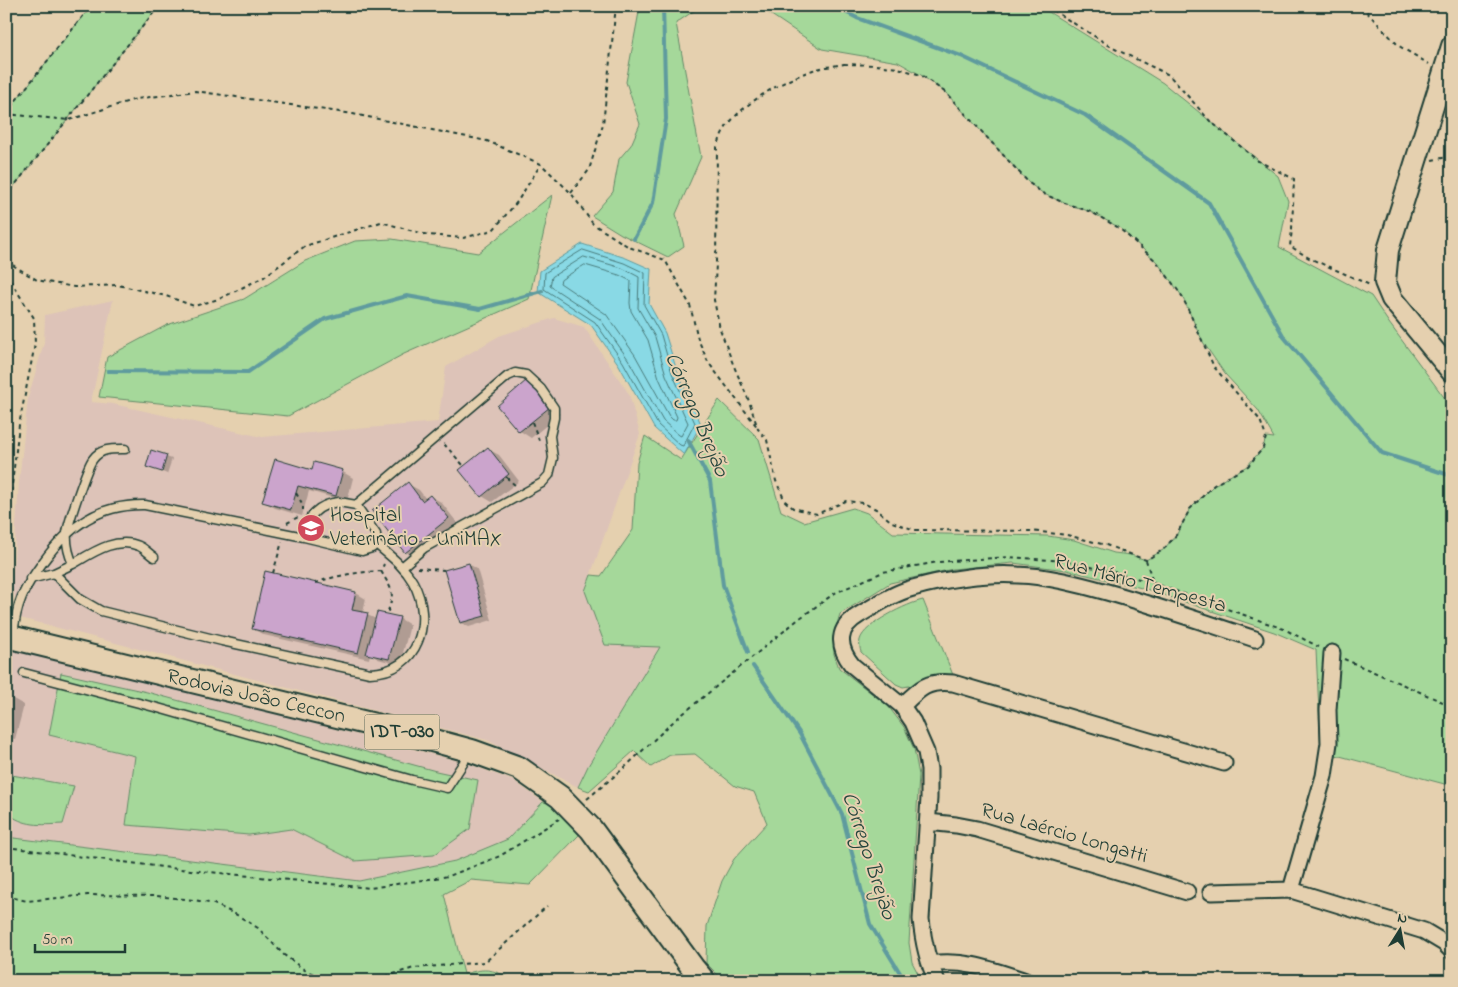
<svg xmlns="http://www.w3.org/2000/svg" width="1458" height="987" viewBox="0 0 1458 987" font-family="'Indie Flower',sans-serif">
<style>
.built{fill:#ddc3b8;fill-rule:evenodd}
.green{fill:#a5d89a;stroke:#628a67}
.water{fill:#89d9e5;stroke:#5f9b9e}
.shadow{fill:#0003}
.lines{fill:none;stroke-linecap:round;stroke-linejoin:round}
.shore{stroke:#497b7b;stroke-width:1}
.stream{stroke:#5f9b9e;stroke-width:4}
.building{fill:#cba4cc;stroke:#1f3d34}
.lane-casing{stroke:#1f3d34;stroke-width:11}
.street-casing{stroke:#1f3d34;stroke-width:19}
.secondary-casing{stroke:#1f3d34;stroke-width:24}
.primary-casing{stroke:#1f3d34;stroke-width:26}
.path{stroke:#1f3d34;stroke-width:2;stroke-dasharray:4 4;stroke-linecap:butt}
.lane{stroke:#e5d0af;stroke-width:8}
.street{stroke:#e5d0af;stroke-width:15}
.secondary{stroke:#e5d0af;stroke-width:20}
.primary{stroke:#e5d0af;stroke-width:22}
.labels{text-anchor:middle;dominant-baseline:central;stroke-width:4;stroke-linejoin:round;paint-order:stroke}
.shield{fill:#e5d0af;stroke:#5a6959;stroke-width:1}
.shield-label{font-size:20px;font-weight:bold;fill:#1f3d34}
.poi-label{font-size:21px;fill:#1f3d34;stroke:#e5d0af;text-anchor:start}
.street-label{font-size:21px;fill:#1f3d34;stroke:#e5d0af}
.water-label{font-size:22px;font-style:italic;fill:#24453d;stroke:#e5d0af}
</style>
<rect width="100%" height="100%" fill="#e5d0af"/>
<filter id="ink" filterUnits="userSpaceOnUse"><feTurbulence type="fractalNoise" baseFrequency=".02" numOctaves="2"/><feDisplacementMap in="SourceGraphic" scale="10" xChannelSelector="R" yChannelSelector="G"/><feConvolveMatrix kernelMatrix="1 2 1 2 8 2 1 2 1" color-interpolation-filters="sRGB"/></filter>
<g filter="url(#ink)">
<path class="built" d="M113,300l-22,102 22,2 149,33 176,-15 8,-55 53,-31 55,-18 30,9 45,67 11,40 -55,157 75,56 -72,119 -10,21 -91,-47 -467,-122 -8,-31 7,-105 9,-84 16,-55 1,-28z
M6,643l460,120 48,18 29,21 -35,37 -53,22 -96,20 -353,-44v-25l7,6 61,-32 -68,-12zM147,692l289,79 42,9 -123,81 -64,-32 -42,6 -123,-10 9,-69z"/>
<path class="green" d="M91,6h68l-153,190v-83z
M639,6h62l-25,17 25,134 -25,57 8,32 -16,11 -47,-23 -29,-18 21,-24 6,-33 12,-14 9,-21 -14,-42 13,-70z
M758,6h281l124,77 115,93 10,25 -9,46 92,49 18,27 63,85v378l-116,-31 -15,-2 -5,-103 -42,-18 -128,-43 -80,-19 -53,-7 -60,6 -63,14 -50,31 -7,23 1,17 5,14 49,38 16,21 10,22 5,26 -10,168 3,19 10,19h-198l-18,-18 1,-37 15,-45 12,-22 33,-36 -13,-31 -19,-6 -40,-32 -25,1 -19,12 -17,-16 -45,40 -11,-4 10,-21 72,-119 -55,-2 -20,-54 6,-16 10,1 32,-46 4,-67 8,-27 36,24 38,-60 40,39 22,72 23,11 49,-14 14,5 26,20 155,3 26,4 40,13 17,2 15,5 17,-10 14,-16 13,-25 24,-24 33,-19 16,-18 3,-11 8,1 -16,-28 -33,-36 -22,-32 -21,-46 -25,-34 -37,-34 -29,-16 -29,-10 -18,-8 -15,-11 -83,-90 -25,-18 -23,-13 -76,-13z
M552,195l-23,104 -125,55 -116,62 -189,-19 8,-40 60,-32 77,-26 61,-38 50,-20 37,-2 86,14z
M923,600l30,75 -22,1 -16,9 -12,2 -7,-3 -35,-32c-1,-3 -2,-9 -1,-12 4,-16 48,-37 63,-40z
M61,673l86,19 289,79 42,9 -8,49 -36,26 -79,6 -64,-32 -42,6 -123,-10 9,-69 -86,-21z
M6,774l68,12 -11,38c-22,1 -39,3 -57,-12z
M543,802l11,2 25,31 -49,50 -59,-5 -27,14 20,80c24,-7 28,-5 51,7h-509v-144l353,44 96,-20 53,-22z"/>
<path class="water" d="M582,244l44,14 25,11 -2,35 16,29 12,38 24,53 -17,31 -30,-27 -35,-63 -28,-40 -53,-33 2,-21z"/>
<path class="shadow" d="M528,382l10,6 22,26 -29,24 -11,-7 -21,-25z
M488,449l11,6 20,26 -27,21 -10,-6z
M152,452l20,7 -5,15 -19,-8z
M313,471l30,1 10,6 -6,24 -38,-11 -7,25 -27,-8 -11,-6z
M408,484l11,6 7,9 4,-3 11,6 18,23 -42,33 -11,-6z
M469,564l8,5 15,51 -23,7 -8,-4z
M356,593l10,6 -3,14 13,6 23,-1 11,7 -10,40 -22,-6 -8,-5 -1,5 -105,-24 -11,-6z
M6,695l18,10 -9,34 -9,-2z"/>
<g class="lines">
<path class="shore" d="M583,250l41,13 21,10 -1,32 17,30 11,38 23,50 -12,23 -3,-1 -22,-20 -35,-63 -28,-40 -51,-33 1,-16z
M584,257l38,11 17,9 -1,31 17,29 11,38 22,48 -7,13 -2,-1 -16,-14 -35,-62 -28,-40 -50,-33 2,-9z
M585,265l34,10 12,6 -1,22 1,8 17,29 11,38 18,39 -1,3h-3l-4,-4 -34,-61 -29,-41 -46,-31 1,-3z"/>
<path class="stream" d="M834,6l23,12 104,38 124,59 124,88 75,134 98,116 70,23
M634,239l19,-36 13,-84 -3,-113
M108,371l140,1 77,-53 82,-23 73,13 62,-18
M688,440l22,41 13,104 25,67
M753,666l47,68 42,80 28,110 35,57"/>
</g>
<path class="building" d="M527,380l23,27 -31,25 -22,-26z
M488,447l21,27 -28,23 -22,-27z
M151,450l16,5 -5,17 -16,-5z
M275,459l37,11 2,-8 29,8 -7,26 -38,-10 -7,24 -29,-8z
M408,482l14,19 8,-6 19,23 -44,35 -33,-42z
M469,563l16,53 -25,7 -16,-53z
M265,571l91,21 -4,18 16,3 -10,40 -106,-24z
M377,612l23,5 -11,42 -23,-5z"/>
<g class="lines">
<g class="lane-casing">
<path id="lane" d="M125,449c-12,0 -24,-1 -32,10 -6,7 -25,65 -26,74 -1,11 2,22 6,31l-19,9 26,26 21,12 121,30 148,32c49,-1 64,-52 43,-91 -9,-16 -23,-26 -37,-38
M339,502l17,3 20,29v10l-4,4 -10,3 -58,-14c2,-21 15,-33 35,-35z
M356,505l152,-129 7,-3 11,2 15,14 13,19v10l-4,18 3,22 -4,17 -7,8 -118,65 -21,18
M73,564c19,-11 43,-28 66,-18 5,2 10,8 15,11
M30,579l24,-6
M13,636c3,-33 11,-48 30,-74 26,-36 56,-58 102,-57l159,32
M24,673l134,35 254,72 35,8 17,-26 3,-11"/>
</g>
<g class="street-casing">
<path id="street" d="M902,706c17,-17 25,-26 51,-23l271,80
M928,822l28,3 21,4 210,63
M1291,890l33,-114 5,-33 -1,-33 4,-57
M1211,892l80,-2 133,41 20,12 8,8
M930,964c36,-5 62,6 96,17
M937,981c-10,-20 -14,-40 -16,-62l8,-121v-29l-3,-17 -13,-30 -11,-16 -50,-41c-15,-19 -15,-37 7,-50 17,-10 35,-22 54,-27 31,-9 73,-15 105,-13 30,1 60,9 89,17 50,14 99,31 148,47"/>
</g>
<g class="secondary-casing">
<path id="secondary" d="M1452,46l-64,204 -3,32 7,17 60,73"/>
</g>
<g class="primary-casing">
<path id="primary" d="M6,636l381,92 85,23 47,17 41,29 31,32 102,139 11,13"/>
</g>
<path class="path" d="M1046,6l69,43 54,26 41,46 48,40 36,18 -2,50 -2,17 19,12 61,27
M1361,6l38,40 30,18
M844,64l32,1 22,3 23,7 25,18 83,90 15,11 18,8 29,10 28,16 38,34 25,34 32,71 46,53 6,17 -3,11 -15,18 -34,19 -24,24 -13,25 -14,16 -17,10 -40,-15 -39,-10 -36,-4 -116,-1 -23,-8 -16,-13 -13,-6 -17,-2 -29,13 -24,-6 -8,-7 -9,-20 -9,-41 -9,-11 -9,-28 -16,-37 -13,-35 -6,-29 2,-36 1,-117c3,-6 4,-13 8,-18 17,-26 59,-49 88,-59 10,-3 21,-4 31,-6z
M6,113l85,-107
M6,114l63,6 67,-21 59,-8 158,23 134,27 54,23 30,29 22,31 36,23 36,13 25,45 8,34 10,23 50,66
M1432,160l20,-4
M571,193l18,-23 14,-46 13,-118
M6,196l153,-190
M6,261l31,19 37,7 44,-2 48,11 28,10 25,-7 45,-22 41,-31 76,-24 47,13 35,3 30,-8 24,-28 24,-38
M6,274l28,44 1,26 -16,81 -13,110
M532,422l8,21
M444,444l20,22
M506,477l11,10
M296,493l7,12v5
M287,523l13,-7
M1146,560l7,23
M417,568l27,2
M381,571c12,21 14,20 6,43
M273,573l9,-31
M315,583c22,-8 43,-11 66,-12l3,-7
M1344,659l108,47
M6,768l7,3
M587,799l37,-31 50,-47 126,-103 35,-25 48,-21 55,-10 71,-5 55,4 58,13 31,9 131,46 35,18
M6,847l164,21 200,20 79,-12 51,-20 59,-37
M6,896l21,5 61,-6 68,1 38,4 20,4 23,11 21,13 26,27 22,16 27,10
M370,981l44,-13 71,-6 62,-56"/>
<use href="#lane" class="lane"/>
<use href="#street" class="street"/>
<use href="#secondary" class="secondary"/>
<use href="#primary" class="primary"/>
</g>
</g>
<defs>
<g id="university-disc" transform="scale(1.4375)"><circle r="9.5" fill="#d1495b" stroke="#e5d0af"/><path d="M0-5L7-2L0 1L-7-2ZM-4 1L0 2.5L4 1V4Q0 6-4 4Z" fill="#fff"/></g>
</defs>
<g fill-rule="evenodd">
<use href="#university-disc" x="311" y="528"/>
</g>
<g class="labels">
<rect class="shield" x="364.5" y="714.5" width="75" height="35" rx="4"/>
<g class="shield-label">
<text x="402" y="732">IDT-030</text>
</g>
<g class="poi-label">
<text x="330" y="516">Hospital<tspan x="330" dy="24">Veterinário - UniMAX</tspan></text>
</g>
<g class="street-label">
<text transform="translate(1140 584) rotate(15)">Rua Mário Tempesta</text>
<text transform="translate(256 697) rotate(13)">Rodovia João Ceccon</text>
<text transform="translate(1064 834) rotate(16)">Rua Laércio Longatti</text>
</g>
<g class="water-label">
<text transform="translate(696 415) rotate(67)">Córrego Brejão</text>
<text transform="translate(868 856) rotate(72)">Córrego Brejão</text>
</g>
</g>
<rect width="1458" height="987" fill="none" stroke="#e5d0af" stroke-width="25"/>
<rect x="12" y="12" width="1433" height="962" fill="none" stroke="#1f3d34" stroke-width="2" filter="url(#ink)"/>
<g transform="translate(1400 930) rotate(11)" stroke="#e5d0af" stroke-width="4" paint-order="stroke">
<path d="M0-4L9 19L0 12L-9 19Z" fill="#1f3d34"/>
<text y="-8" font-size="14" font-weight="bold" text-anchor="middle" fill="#1f3d34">N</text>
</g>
<path d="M35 944v8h90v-8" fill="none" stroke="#1f3d34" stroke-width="2.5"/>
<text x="42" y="944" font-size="15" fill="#1f3d34" stroke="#e5d0af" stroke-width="4" paint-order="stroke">50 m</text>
</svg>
